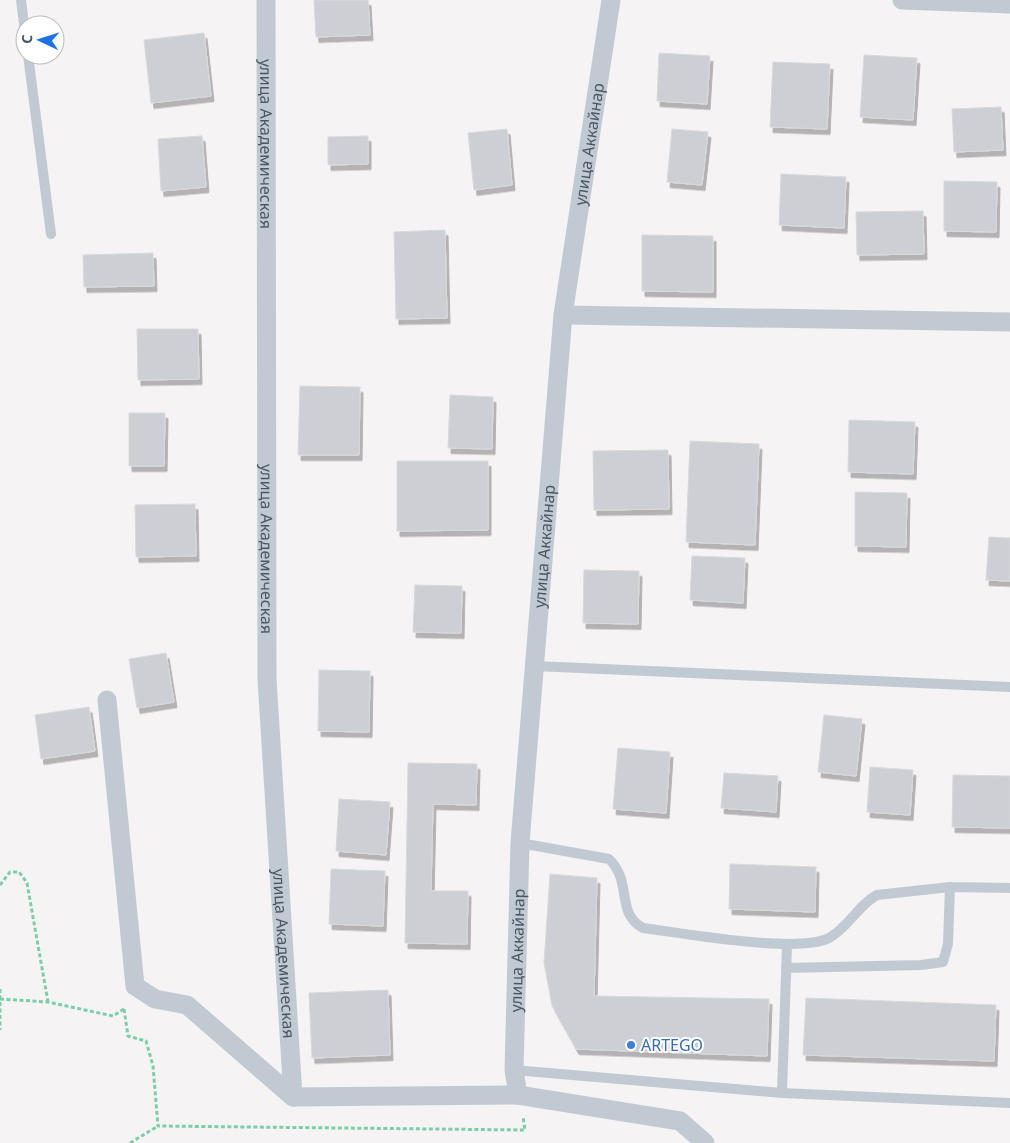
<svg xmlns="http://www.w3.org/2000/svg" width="1010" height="1143" viewBox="0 0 1010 1143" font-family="'Noto Sans',sans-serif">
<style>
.building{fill:#cdcfd5;stroke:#d7d9de;filter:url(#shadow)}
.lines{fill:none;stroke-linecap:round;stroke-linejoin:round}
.path{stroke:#7ad0a6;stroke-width:3;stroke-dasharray:4 2.5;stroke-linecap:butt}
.service{stroke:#c1cad2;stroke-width:10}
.minor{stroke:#c1cad2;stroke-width:19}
.shop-dot{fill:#3f7fe0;stroke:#fff;stroke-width:2}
.labels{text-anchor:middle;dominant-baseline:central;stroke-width:4;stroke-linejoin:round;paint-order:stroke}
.street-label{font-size:16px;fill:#4a5661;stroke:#fff}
.shop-label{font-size:16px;fill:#366cbe;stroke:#fff;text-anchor:start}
</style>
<defs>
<filter id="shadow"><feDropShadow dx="3" dy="5.5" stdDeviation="0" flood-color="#0004"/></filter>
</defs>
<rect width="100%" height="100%" fill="#f5f3f3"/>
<path class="building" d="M314,0h54l2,35 -54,2z
M204,33l7,63 -60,7 -7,-63z
M659,53l51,3 -3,48 -50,-3z
M864,55l53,3 -4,62 -53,-3z
M773,62l57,2 -3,65 -57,-2z
M1001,107l2,43 -49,2 -2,-43z
M507,129l5,56 -38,5 -6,-57z
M672,129l36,3 -6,53 -35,-3z
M202,136l4,51 -45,4 -3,-52z
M368,136v28l-40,1v-28z
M781,174l65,3 -2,51 -65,-3z
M944,181l53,1 -1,50 -52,-1z
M923,211l1,43 -67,1 -1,-43z
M445,230l2,88 -51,1 -2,-87z
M642,235l71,1v56l-71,-1z
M153,253l1,33 -70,1 -1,-32z
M137,329h61l1,50 -61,1z
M300,386l60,1 -1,68h-61z
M450,395l43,2 -1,52 -44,-1z
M129,413h36l-1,53h-35z
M849,420l66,2 -2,52 -65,-2z
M690,441l69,3 -4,101 -69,-3z
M668,450l1,59 -75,1 -1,-59z
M397,461h91v69l-91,1z
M855,492l52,1 -1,54 -51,-1z
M195,504l1,52 -60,1 -1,-52z
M989,537l21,1v43l-24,-1z
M692,556l53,2 -2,45 -53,-3z
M584,570l55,1 -1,53 -55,-1z
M415,585l47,1 -1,47 -48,-1z
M166,653l8,49 -37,6 -8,-49z
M319,670l51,1 -1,61 -51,-1z
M89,707l6,44 -54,8 -6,-44z
M824,715l38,4 -6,57 -38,-4z
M618,748l52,4 -4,61 -53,-4z
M408,763l69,1 -1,41 -43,-1 -2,87h37l-1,53 -62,-1z
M870,767l43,3 -3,45 -43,-3z
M724,773l54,3 -2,36 -55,-4z
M953,775l57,1v52l-58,-1z
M339,799l51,3 -4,53 -50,-4z
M730,864l86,3 -1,45 -86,-3z
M331,869l54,2 -2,55 -54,-2z
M550,874l47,4 -3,118 175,3 -2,57 -191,-7 -24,-43 -8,-43z
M388,990l2,65 -78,3 -3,-65z
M806,998l190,7 -2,56 -191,-6z"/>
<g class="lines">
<path class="path" d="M0,885l10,-13h9l8,11 21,119
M0,989v41
M0,999l48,3 65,14 11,-7
M124,1009l4,27 18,5 7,25 5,60 367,4 -2,-14
M130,1143l28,-17"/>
<path class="service" d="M21,0l4,32
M28,55l23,179
M535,666l475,21
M520,843l89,16c24,23 6,54 34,69 39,5 155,26 186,10 20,-11 29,-33 48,-43l73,-8 60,1
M786,968l135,-3 22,-3 5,-18 2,-57
M514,1070l268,23 228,10
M782,1093l5,-148"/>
<g class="minor">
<path id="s1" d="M266,0l1,679 26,418"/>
<path d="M902,0l108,4"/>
<path d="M563,315l447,7"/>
<path d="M107,700l28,286 20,13 32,6 106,92 225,-2 162,26 25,22"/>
<path id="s2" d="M518,1095l-4,-25 6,-227 43,-528 48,-315"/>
</g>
</g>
<circle class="shop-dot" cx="631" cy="1045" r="5"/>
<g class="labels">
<g class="street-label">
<text stroke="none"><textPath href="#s1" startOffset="144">улица Академическая</textPath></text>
<text stroke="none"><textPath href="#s2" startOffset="955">улица Аккайнар</textPath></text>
<text stroke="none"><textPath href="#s2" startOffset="550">улица Аккайнар</textPath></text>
<text stroke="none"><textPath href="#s1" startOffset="549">улица Академическая</textPath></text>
<text stroke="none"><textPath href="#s2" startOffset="145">улица Аккайнар</textPath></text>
<text stroke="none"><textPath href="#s1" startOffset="954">улица Академическая</textPath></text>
</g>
<g class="shop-label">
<text x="641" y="1045">ARTEGO</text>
</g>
</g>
<g transform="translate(40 40) rotate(274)"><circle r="24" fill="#ffffff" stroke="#b7bbc0"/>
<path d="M0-4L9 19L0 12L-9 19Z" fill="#1a73e8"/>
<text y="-8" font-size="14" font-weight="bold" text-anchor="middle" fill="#4a5661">С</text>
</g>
</svg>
